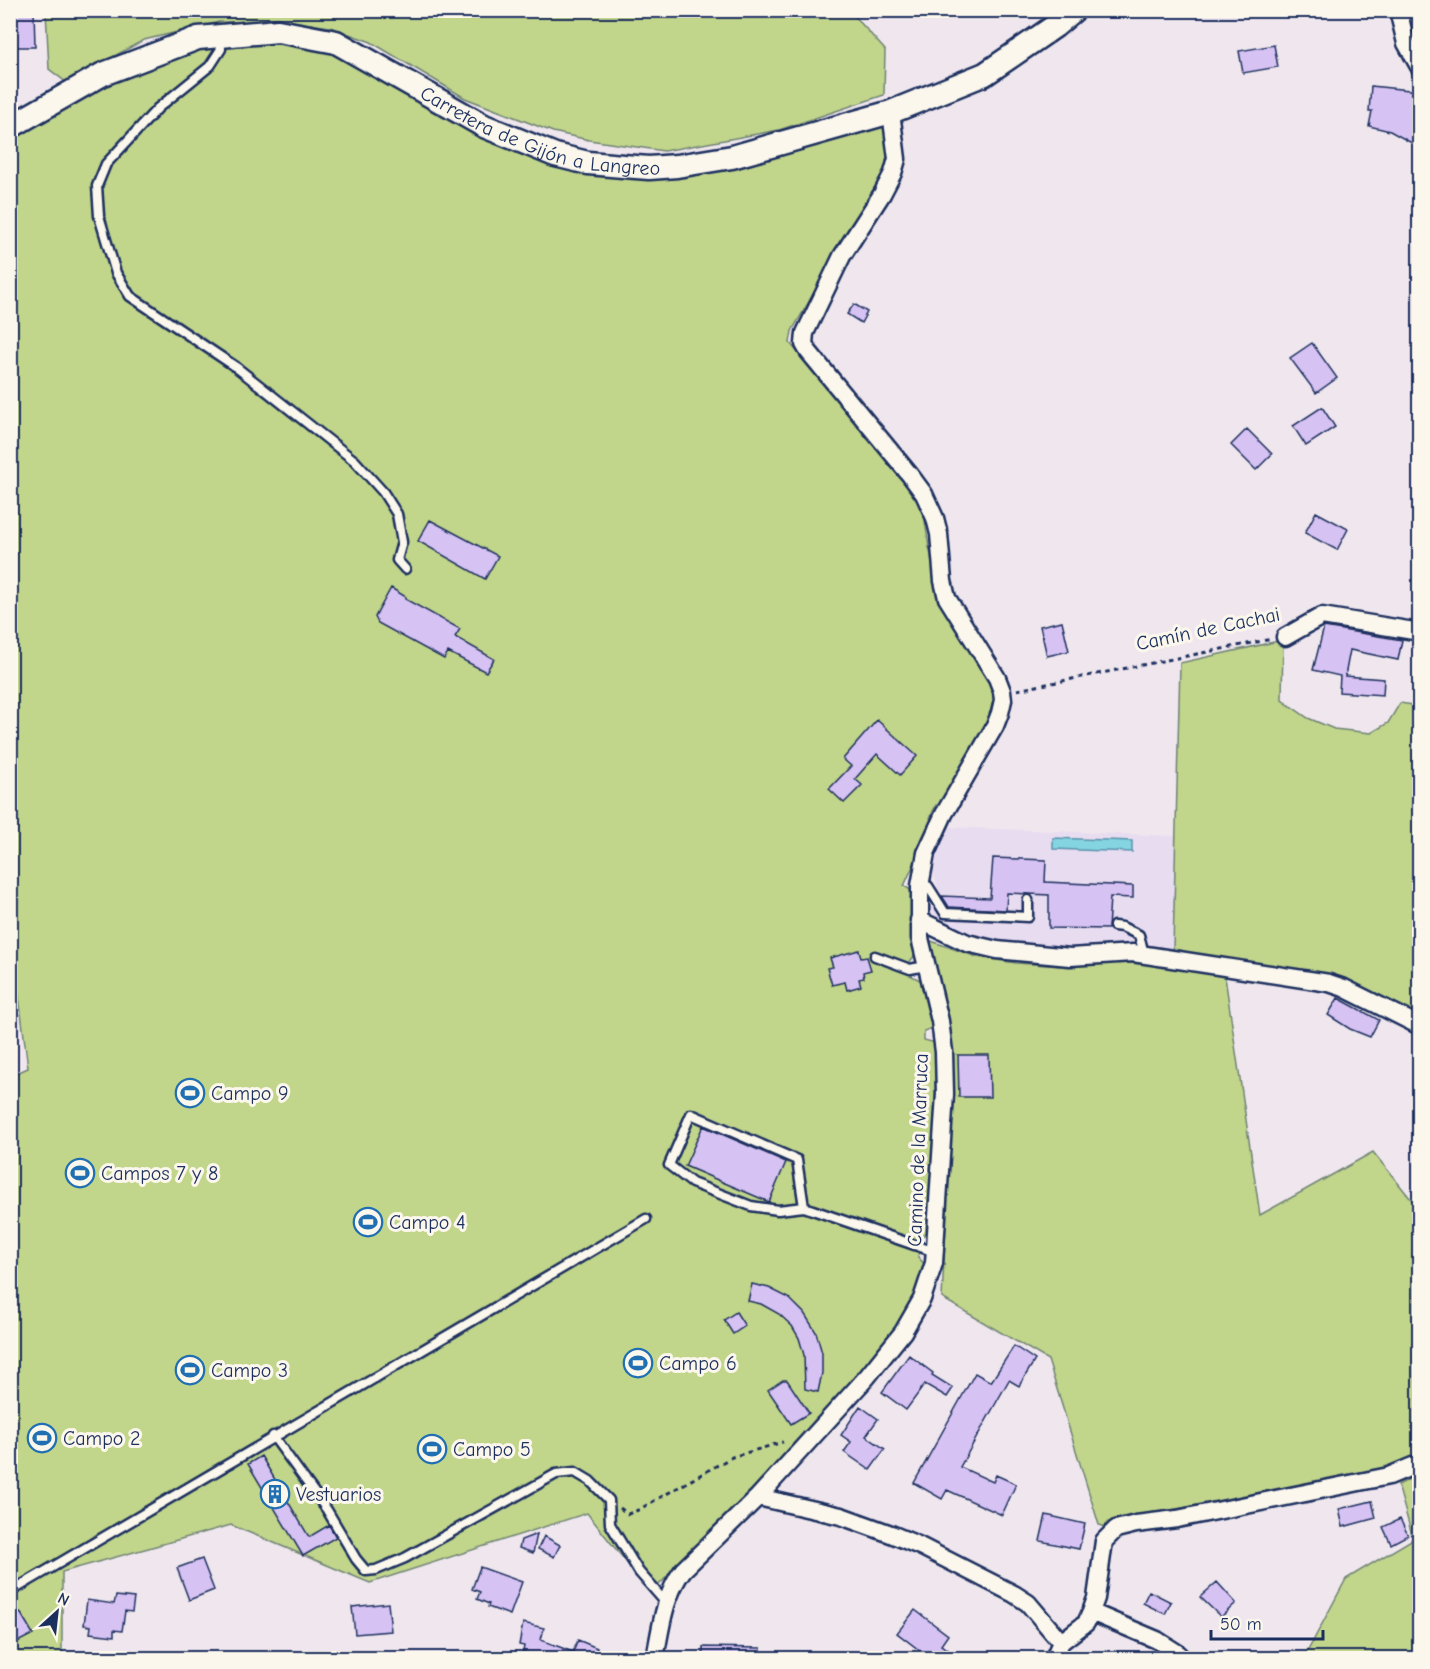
<svg xmlns="http://www.w3.org/2000/svg" width="1430" height="1669" viewBox="0 0 1430 1669" font-family="'Comic Neue',sans-serif">
<style>
.built{fill:#e8dcf0}
.green{fill:#c1d58b;stroke:#6e8274;stroke-width:1.5}
.water{fill:#84d4e1;stroke:#5a92ad;stroke-width:1.5}
.building{fill:#d6c2f3;stroke:#1b2f5e;stroke-width:1.5}
.lines{fill:none;stroke-linecap:round;stroke-linejoin:round}
.lane-casing{stroke:#1b2f5e;stroke-width:13}
.street-casing{stroke:#1b2f5e;stroke-width:21}
.secondary-casing{stroke:#1b2f5e;stroke-width:27}
.path{stroke:#1b2f5e;stroke-width:3;stroke-dasharray:4.5 4.5;stroke-linecap:butt}
.lane{stroke:#fbf7ec;stroke-width:8}
.street{stroke:#fbf7ec;stroke-width:16}
.secondary{stroke:#fbf7ec;stroke-width:22}
.labels{text-anchor:middle;dominant-baseline:central;stroke-width:6;stroke-linejoin:round;paint-order:stroke}
.street-label{font-size:20px;fill:#1b2f5e;stroke:#fbf7ec}
.poi-label{font-size:20px;fill:#1b2f5e;stroke:#fbf7ec;text-anchor:start}
</style>
<rect width="100%" height="100%" fill="#f0e7ee"/>
<filter id="ink" filterUnits="userSpaceOnUse"><feTurbulence type="fractalNoise" baseFrequency=".0167" numOctaves="2"/><feDisplacementMap in="SourceGraphic" scale="12" xChannelSelector="R" yChannelSelector="G"/><feConvolveMatrix kernelMatrix="1 2 1 2 8 2 1 2 1" color-interpolation-filters="sRGB"/></filter>
<g filter="url(#ink)">
<path class="built" d="M949,827l228,9 -4,113 -39,-2 -77,1 -49,-4 -32,-5 -20,-7 -26,-21 -3,-11 11,-14 -7,-17 9,-26z"/>
<path class="green" d="M46,11h804l35,39 -1,45 -105,35 -115,21 -75,-11 -36,-8 -88,-34 -94,-56 -41,-15 -39,-6 -72,1 -75,18 -78,42 -17,-13z
M271,42l32,3 33,8 246,118 303,-49 4,26 -5,23 -92,160 -2,12 101,122 32,43 6,39 16,65 44,69 6,16v13l-53,95h-6l-6,13 3,4 -29,64 10,6 -2,42 3,21 -7,9 4,12 10,5 10,47 -8,3v9l12,3 -1,67 -7,121 -7,7 -3,19 8,9 -9,33 -50,72 -216,222 -64,-80 -217,70 -139,-58 -169,47v86h-51l-1,-582 18,-8 -18,-142v-786l87,-50 101,-42z
M1283,640l-1,60 26,18 26,11 37,4 17,-10 12,-20 19,3v311l-186,-55 -60,-13 7,-286z
M928,940l49,17 39,6 46,3 54,-4 51,4 58,11 35,238 113,-63 46,57v245l-30,13 -32,10 -220,39 -31,11 -7,-2 -51,-165 -106,-62 9,-174z
M1419,1474v184h-115l42,-79 67,-40 -15,-54z"/>
<path class="water" d="M1053,838l79,3v11l-79,-3z"/>
<path class="building" d="M10,10h24l1,37h-25z
M1274,45l4,22 -35,6 -4,-22z
M1371,86l48,5v56l-29,-16 -21,-5 3,-15h-3z
M854,304l13,8 -6,11 -14,-9z
M1312,343l25,35 -21,15 -26,-35z
M1322,407l13,20 -29,19 -13,-20z
M1247,429l25,25 -16,16 -25,-25z
M1316,512l32,17 -11,21 -32,-17z
M430,520l68,36 -13,23 -67,-38z
M391,588l15,9 -1,2 55,30 -5,8 39,22 -8,13 -38,-20 -4,7 -66,-36 -3,-6z
M1062,621l7,30 -22,5 -7,-30z
M1324,627l78,13 -4,20 -48,-10 -5,26 39,3 -1,16 -44,-3 1,-16 -27,-6z
M877,720l40,36 -17,19 -23,-21 -22,25 7,6 -18,18 -15,-14 22,-23 -8,-7z
M993,858l53,2 -1,22 88,4v12l-23,-1 -2,32 -59,-1v-33l-42,-2 -1,17 -57,-3 -7,-11 48,2z
M859,950l2,8 6,-1 4,13 -8,2 1,6 -5,1 2,7 -14,4 -2,-8 -13,3 -5,-17 6,-1 -3,-9z
M1338,998l41,22 -9,17 -20,-8 -22,-14z
M958,1055h31l1,42h-31z
M703,1126l83,36 -17,40 -84,-36z
M752,1284l17,4 20,10 15,15 12,19 6,21v20l-4,19 -13,-3 -1,-34 -5,-17 -7,-12 -13,-12 -18,-10 -13,-3z
M736,1312l9,14 -12,8 -9,-14z
M1014,1346l21,14 -16,26 -10,-6 -49,87 33,15 3,-7 20,9 -14,31 -55,-25 -5,9 -28,-16 61,-110 16,9z
M909,1355l24,18 -1,2 21,13 -6,9 -22,-13 -19,26 -24,-18z
M783,1380h4l22,33 -18,11 -23,-34z
M860,1406l18,13 -12,17 19,13 -15,21 -26,-18 7,-10 -10,-7z
M261,1456l48,81 20,-12 7,12 -33,19 -55,-92z
M1372,1501l4,17 -33,9 -4,-18z
M1046,1515l39,9 -6,25 -39,-8z
M1400,1519l8,16 -17,9 -8,-17z
M537,1534l-4,19 -14,-5 2,-8z
M544,1536l16,9 -6,12 -16,-8z
M202,1559l12,31 -25,10 -12,-32z
M480,1567l42,15 -12,33 -22,-8 1,-3 -12,-5 3,-7 -8,-3z
M1217,1582l19,21 -15,14 -21,-20z
M1149,1591l22,11 -6,12 -22,-11z
M116,1596l18,2 -2,14 -7,-1 -3,20 -8,-1v6l-24,-3 1,-7 -7,-1 3,-25 27,4z
M388,1603l3,28 -36,3 -3,-27z
M915,1610l33,25 -7,10 21,14h-31l-34,-26z
M20,1612l13,22 -23,12v-29z
M523,1623l21,5 -3,12 32,12 5,-12 19,8 -4,11h-43l-27,-7 1,-6 -5,-1z
M703,1647l58,1v11h-58z"/>
<g class="lines">
<g class="lane-casing">
<path id="lane" d="M220,39l1,10 -11,17 -52,42 -52,56 -9,22 2,30 17,57 14,23 106,71 119,94 28,31 14,22 5,28 -5,18 8,9
M920,886h8l17,27 83,4v-17
M1114,926l8,1 17,8 5,19
M875,956l35,13 16,-3
M804,1207l-26,3 -27,-4 -59,-23 -23,-18 22,-51 106,46 7,47 131,45
M273,1436l54,74 29,49 10,12 10,-1 29,-12 151,-84 19,-2 15,9 19,19 1,24 29,48 27,31
M10,1592l636,-373"/>
</g>
<g class="street-casing">
<path id="street" d="M1398,10l8,33 14,25
M1285,637l37,-21 98,16
M919,920l48,23 30,7 73,7 63,-4 196,30 15,5 76,38
M758,1497l83,19 50,18 29,12 94,48 14,9 33,39
M1091,1612l66,28 22,14
M655,1658c6,-31 9,-62 28,-88l75,-73 109,-120 36,-45 19,-33 12,-36 11,-169 -1,-42 -4,-31 -20,-83v-52l6,-33 18,-39 51,-88 5,-13 3,-13 -1,-9 -5,-13 -50,-80 -4,-17 -4,-47 -4,-16 -11,-24 -14,-19 -102,-124 -4,-7 1,-11 37,-77 40,-62 11,-21 4,-14 -6,-47
M1054,1658l7,-16 25,-19 5,-11 5,-14 8,-57 12,-12 20,-5 41,-5 212,-43 31,-13"/>
</g>
<g class="secondary-casing">
<g id="secondary">
<path id="s1" d="M10,127l93,-53 95,-36 80,-7 58,11 148,84 71,29 33,8 35,3 26,2 28,-2 55,-9 159,-45 94,-38 70,-48 19,-16"/>
</g>
</g>
<path class="path" d="M1017,690l255,-51
M620,1508l8,6 10,-4 94,-53 51,-15"/>
<use href="#lane" class="lane"/>
<use href="#street" class="street"/>
<use href="#secondary" class="secondary"/>
</g>
</g>
<defs>
<g id="stadium-ring" transform="scale(1.5)"><circle r="9.5" fill="#fbf7ec" stroke="#1f6fb2" stroke-width="1.5"/><path d="M0-5a6.5 5 0 1 0 0 10a6.5 5 0 1 0 0-10ZM-3.5-1.8h7v3.6h-7Z" fill="#1f6fb2"/></g>
<g id="building-ring" transform="scale(1.5)"><circle r="9.5" fill="#fbf7ec" stroke="#1f6fb2" stroke-width="1.5"/><path d="M-4-6H4V6H1V3H-1V6H-4ZM-2.5-4.3h1.7v1.8h-1.7ZM.8-4.3h1.7v1.8H.8ZM-2.5-1h1.7V.8h-1.7ZM.8-1h1.7V.8H.8Z" fill="#1f6fb2"/></g>
</defs>
<g fill-rule="evenodd">
<use href="#stadium-ring" x="190" y="1093"/>
<use href="#stadium-ring" x="80" y="1173"/>
<use href="#stadium-ring" x="368" y="1222"/>
<use href="#stadium-ring" x="638" y="1363"/>
<use href="#stadium-ring" x="190" y="1370"/>
<use href="#stadium-ring" x="42" y="1438"/>
<use href="#stadium-ring" x="432" y="1449"/>
<use href="#building-ring" x="275" y="1494"/>
</g>
<g class="labels">
<g class="street-label">
<text stroke="none"><textPath href="#s1" startOffset="574">Carretera de Gijón a Langreo</textPath></text>
<text transform="translate(1208 629) rotate(-12)">Camín de Cachai</text>
<text transform="translate(918 1150) rotate(-88)">Camino de la Marruca</text>
</g>
<g class="poi-label">
<text x="211" y="1093">Campo 9</text>
<text x="101" y="1173">Campos 7 y 8</text>
<text x="389" y="1222">Campo 4</text>
<text x="659" y="1363">Campo 6</text>
<text x="211" y="1370">Campo 3</text>
<text x="63" y="1438">Campo 2</text>
<text x="453" y="1449">Campo 5</text>
<text x="296" y="1494">Vestuarios</text>
</g>
</g>
<rect width="1430" height="1669" fill="none" stroke="#fbf7ec" stroke-width="36"/>
<rect x="18" y="18" width="1394" height="1633" fill="none" stroke="#1b2f5e" stroke-width="2" filter="url(#ink)"/>
<g transform="translate(57 1612) rotate(27)" stroke="#fbf7ec" stroke-width="4.5" paint-order="stroke">
<path d="M0-4.5L10 22L0 15L-10 22Z" fill="#1b2f5e"/>
<text y="-9" font-size="16" font-weight="bold" text-anchor="middle" fill="#1b2f5e">N</text>
</g>
<path d="M1211 1630v9h112v-9" fill="none" stroke="#1b2f5e" stroke-width="3"/>
<text x="1220" y="1630" font-size="18" fill="#1b2f5e" stroke="#fbf7ec" stroke-width="4.5" paint-order="stroke">50 m</text>
</svg>
